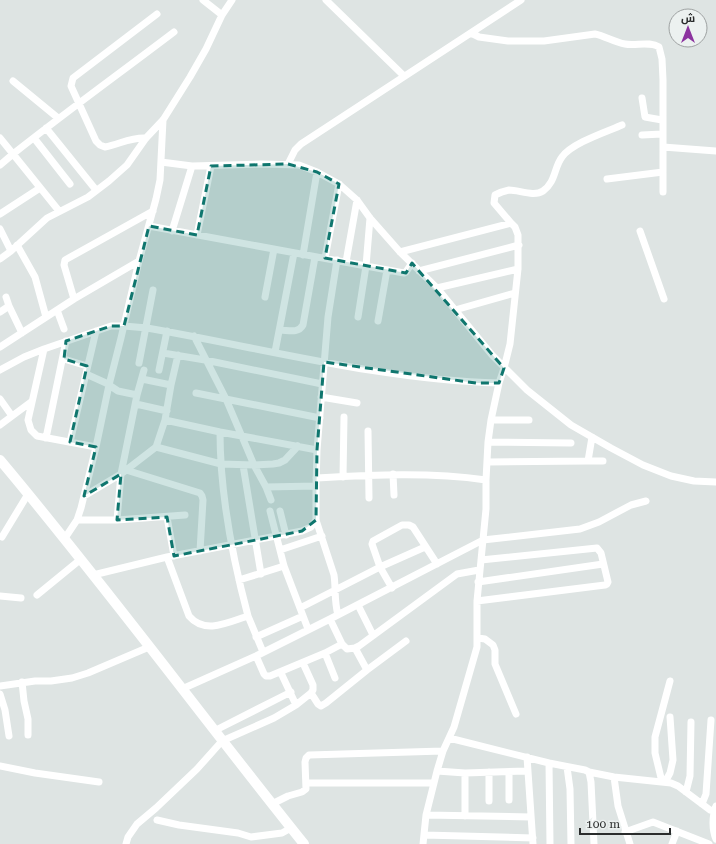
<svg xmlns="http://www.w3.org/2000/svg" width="716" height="844" viewBox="0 0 716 844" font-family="'Roboto Serif',Cairo,serif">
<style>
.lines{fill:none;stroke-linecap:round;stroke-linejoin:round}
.street{stroke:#fff;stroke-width:7}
.secondary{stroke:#fff;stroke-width:10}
.marked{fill:#0f766e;fill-opacity:0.2;stroke:#0f766e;stroke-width:3;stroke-dasharray:8 5;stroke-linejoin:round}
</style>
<rect width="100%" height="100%" fill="#dee4e3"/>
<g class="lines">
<path class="street" d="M203,0l19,15
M326,0l78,76
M471,33l8,4 29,4h36l51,-7c10,2 19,8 30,10 11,2 25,-3 34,3l3,12 1,21v112
M13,81l45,37
M642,98l3,19 17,3
M46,128l50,62
M642,135l20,-1
M0,138l13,16c53,-42 107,-81 161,-122
M34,138l36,46
M146,138c-15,-1 -26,6 -41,9l-5,-2 -4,-4 -25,-55 2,-8 84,-64
M663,147l53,4
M161,162l31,4 70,-2 37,1 18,7 22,12 18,16 13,18 30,34 37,36 55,67 35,35 44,35 40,23 32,17 28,11 23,5 22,1
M288,164l7,-14 6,-6 220,-144
M0,165l13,-11 46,57
M607,179l56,-7
M0,214l40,-26
M511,223l-17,-20 1,-8c4,-2 9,-4 14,-5 10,0 25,7 34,1 13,-9 11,-24 19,-34 10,-14 44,-25 60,-32
M149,226l255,47 2,-1 6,-9
M0,229l11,22
M172,231l20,-65
M640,231l24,68
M197,235l14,-69
M17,245l18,32 11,40
M400,252l111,-29 4,4 3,8v34l-8,75 -6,24 -5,15 -8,37 -3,22 -2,38v29l-9,92v46l-23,80 -11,24 -6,20 -11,44 -3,29
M303,255l14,-83
M325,258l14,-74
M0,259l11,-8 36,-33 41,-21 21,-16 18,-16 19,-27 17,-18 27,-43 16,-28 16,-34 10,-15
M337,260l-9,57 -11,133 -1,36v34l18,55c2,14 0,26 4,40
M346,262l11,-62
M419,271l100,-26
M437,288l81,-19
M6,297l3,9 13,27
M265,297l9,-48
M74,299l-10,-34 1,-5 88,-49
M57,310l7,19
M455,310l60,-17
M0,312l9,-6
M358,317l8,-51 4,-48
M378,321l9,-51
M280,330c8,0 18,4 23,-5l12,-68
M194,336l32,63 28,66 12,22 5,13
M0,347l74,-48 65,-38
M275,352l19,-99
M163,353l42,7 117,24
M64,359l23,7
M139,363l14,-73
M0,370l24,-13 20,-8
M159,370l8,-39
M86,374l20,9 12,8 19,4
M142,379l29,6
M196,393l124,25
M321,397l36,6
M0,399l12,17
M136,404l31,7
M165,420l6,-35 7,-30
M491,420h38
M0,425l31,-23
M368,431l1,67
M220,432c0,61 12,124 28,184
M592,437l-4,24h15
M46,438l20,-97
M70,442l26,-111
M488,442l83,1
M96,447l-59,-11 -6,-6 -3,-10 16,-71 67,-23h13l23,2c115,20 234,52 352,55
M156,447l65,17 33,1 19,-1 6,-1 6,-3 13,-14
M488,462l100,-1
M243,465l18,109
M126,470l74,23 2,3 1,4 -3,51
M393,474l1,21
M343,477l1,-60
M316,478c57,-3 113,-6 170,2
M266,487l50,-1
M84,496l37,-22 35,-27 9,-27 55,12 97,18
M270,511l14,55 24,63
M280,511l6,24
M167,517l7,39
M77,520h40l68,-5
M117,520l4,-46 16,-79 7,-25
M2,537l26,-43
M65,538l12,-18 4,-12 15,-61 13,-62 12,-47 18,-77 17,-62 4,-19 3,-60
M280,550l42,-14
M167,557l22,59c16,19 40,6 59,0l15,36
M93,575l74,-18 135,-26 9,-4 5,-7
M239,580l45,-14
M478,582l125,-18
M392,588l-12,-21 -8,-23 1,-3 29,-16h7l4,2 24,37
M37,595l44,-36
M0,596l21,2
M477,601l128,-16 2,-1 1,-2 -7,-29 -4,-5 -116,12
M358,605l15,30
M300,608l80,-41 45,-20
M256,637l47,-21
M478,638l7,1 8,6 2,5v14l21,50
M342,644l5,5 8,-1 4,-2 98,-72 22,-4
M355,648l12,22
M325,653l10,25
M256,656l8,18 2,2h4l55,-23 17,-9 -12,-25
M281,673l15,32
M22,682l2,19 4,18v16
M0,686l35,-5h16l21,-3 16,-5 61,-26
M182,689l74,-33 74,-37 153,-79 97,-11 19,-7 32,-17 15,-4
M311,693l7,11 3,2 5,-3 41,-33 39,-29
M0,694l5,16 4,26
M214,731l77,-39
M449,738l100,25 36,7 4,2 25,5 57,6 7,3 32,24 6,1
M527,757l6,87
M549,763l1,81
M0,766l35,7 64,9
M567,767l3,22 1,55
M437,771l28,2 62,-2
M489,772v29
M509,772v28
M589,772l2,10 3,62
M614,777l4,29 12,38
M662,782l-7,-29v-16l15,-56
M665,782l5,-9 3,-13 -3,-43
M306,783h128
M686,792l4,-16 1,-54
M272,804l16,-8 14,-4 4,-3 -1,-27 1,-4 3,-3 134,-4
M702,804l4,-10 5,-74
M716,806c-4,10 -4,24 0,33
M426,815l105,2
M465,816v-43
M157,820l22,5 59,8 13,4 31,-4 9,-5
M625,832l28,-10 56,22
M424,835l109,3
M126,844l2,-7 9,-13 19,-16 41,-39 25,-28 52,-23 22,-13 15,-12 2,-3v-5l-10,-22
M672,844l5,-13"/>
<path class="secondary" d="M0,460c105,125 202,257 304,384"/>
</g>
<path class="marked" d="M288,164l29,8 22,12 -14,74 81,15 6,-10 92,105 -5,15h-23l-152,-21 -7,88 -1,70 -14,11 -128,25 -7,-39 -50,3 4,-46 -37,22 12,-49 -26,-5 17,-76 -23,-7 2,-18 45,-15h13l25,-100 48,9 14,-69z"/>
<g transform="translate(688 28)"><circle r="19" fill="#ecf1f0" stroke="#9ea2a2"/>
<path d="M0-3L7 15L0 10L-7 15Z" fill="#8c339f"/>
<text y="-6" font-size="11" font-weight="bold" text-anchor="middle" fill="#2a2c2c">ش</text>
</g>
<path d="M580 828v6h90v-6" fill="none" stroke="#2a2c2c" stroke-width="2"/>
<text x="586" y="828" font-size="12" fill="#2a2c2c" stroke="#ecf1f0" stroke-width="3" paint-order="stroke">100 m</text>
</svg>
